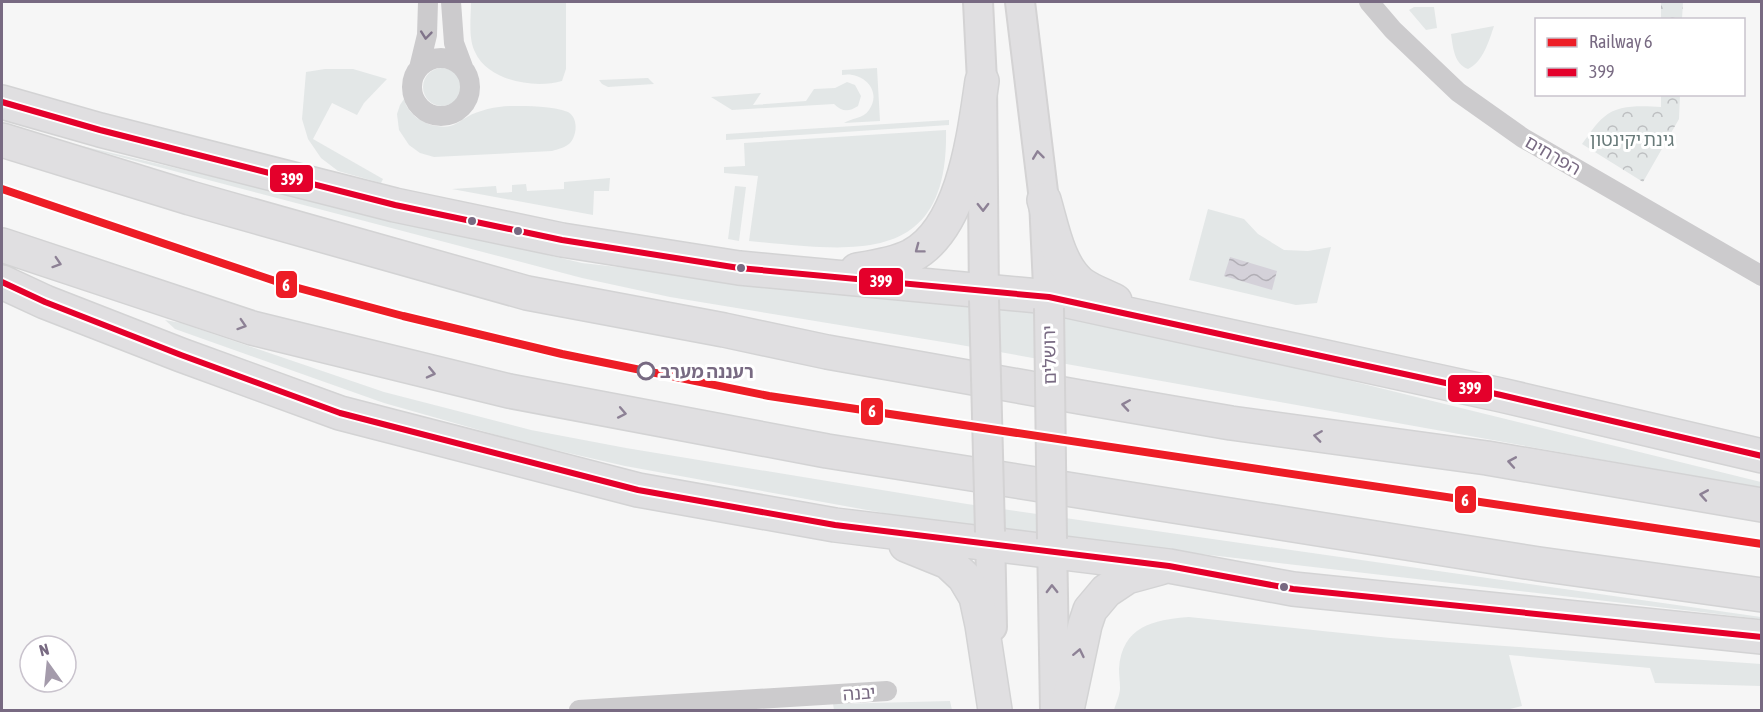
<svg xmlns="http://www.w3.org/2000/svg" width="1763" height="712" viewBox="0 0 1763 712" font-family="'Asap Condensed','Noto Sans Hebrew',sans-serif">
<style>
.green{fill:#e3e7e7}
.park{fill:url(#park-crowns)}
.water{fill:url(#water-waves)}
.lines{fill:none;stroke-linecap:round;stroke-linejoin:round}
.secondary-casing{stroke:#d4d3d4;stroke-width:32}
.motorway-casing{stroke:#d3d3d4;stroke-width:36}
.minor{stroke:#cccbcd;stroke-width:20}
.secondary{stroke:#e0dfe1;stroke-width:28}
.motorway{stroke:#e0dfe1;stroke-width:33}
.secondary-bridge-casing{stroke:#d4d3d4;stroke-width:32;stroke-linecap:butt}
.secondary-bridge{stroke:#e0dfe1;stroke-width:28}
.bus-1-casing{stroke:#fff;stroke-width:10}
.bus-1{stroke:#e4002b;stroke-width:6}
.rail-1-casing{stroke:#fff;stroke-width:12}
.rail-1{stroke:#ed1d26;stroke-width:8}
.oneway{stroke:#80748a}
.oneway2{stroke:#8d8195}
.bus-dot{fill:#786a82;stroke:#fff;stroke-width:2}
.stop-dot{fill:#fff;stroke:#786a82;stroke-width:3}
.labels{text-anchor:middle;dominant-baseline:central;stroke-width:6;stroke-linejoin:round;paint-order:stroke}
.park-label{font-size:18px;fill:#687a79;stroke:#fff}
.street-label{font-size:18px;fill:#786a82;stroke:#fff}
.stop-label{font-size:18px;font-weight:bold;fill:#786a82;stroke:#fff;text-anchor:start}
.line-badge{stroke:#fff;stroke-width:2}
.badge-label{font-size:16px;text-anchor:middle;font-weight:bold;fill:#fff}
</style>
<defs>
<pattern id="park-crowns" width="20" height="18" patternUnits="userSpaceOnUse" patternTransform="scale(1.5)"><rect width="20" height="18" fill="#e3e7e7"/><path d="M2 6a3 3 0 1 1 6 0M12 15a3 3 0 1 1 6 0" fill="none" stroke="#bdbfc1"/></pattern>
<pattern id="water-waves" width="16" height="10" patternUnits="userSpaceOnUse" patternTransform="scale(1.5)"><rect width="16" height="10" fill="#d4d1d9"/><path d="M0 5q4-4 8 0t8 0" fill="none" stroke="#b1aeb5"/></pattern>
</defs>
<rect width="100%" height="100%" fill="#f6f6f6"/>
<path class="green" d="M471,2h95v67l-4,12c-28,8 -74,0 -87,-29 -7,-14 -4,-35 -4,-50z
M1414,7h20l3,21 -11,2 -17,-20z
M1494,26c-5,15 -11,36 -26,43 -14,-5 -15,-22 -17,-35z
M423 87a19 19 0 1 1 38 0a19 19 0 1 1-38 0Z
M877,68l3,53 -36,2c7,-5 19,-4 25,-13 14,-20 -7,-39 -27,-35v-5z
M325,69h28l34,10 -23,24 -7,12 -25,-12 -19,36 70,40 -2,4 -43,-12 -17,-13 -13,-19 -6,-20 4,-47z
M648,78l6,6 -46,3 -6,-3 -3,-4z
M847,82l8,3 6,11 -3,10c-9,6 -16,6 -24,-2l-102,6 -21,-13 50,-4 -8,12 53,-4 8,-12 21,-1z
M404,99c4,15 18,25 33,27 14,3 20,-3 30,-9 12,-7 31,-11 45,-11 16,0 41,0 56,6 11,6 9,25 1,32 -5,4 -11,5 -17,7l-118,6 -14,-4 -11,-8 -10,-15 -2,-16 3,-9z
M949,120v5l-223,15v-6z
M946,130c3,140 -96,120 -197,111l9,-65 -34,-3v-6l21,-1 -1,-23z
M52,139l530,124 232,26 270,26 677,167v6l-806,-144 -285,-47 -88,-19z
M610,178l-1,13h-15l-1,24 -141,-26 44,-3 1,7 15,-1v-7l14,-1 1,7 37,-2v-7z
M735,186l11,1 -7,54 -11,-2z
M1208,209l36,10 14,15 26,16 24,1 23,-4 -14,56 -21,2 -107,-25z
M165,320l16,3 203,69 147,38 95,18 341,56 794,113v2l-663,-77 -145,-14 -75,-16 -253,-46 -96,-22 -145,-41 -209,-74z
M1189,617l201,21 371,26v22l-106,-3 -5,-15 -141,-13 13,51 -16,4h-392c2,-7 6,-15 6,-22 0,-6 -1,-12 -1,-19 3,-43 34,-49 70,-52z
M950,701l2,9h-118l-1,-6z"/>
<path class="park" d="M1661,2h22l-1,17h-21z
M1661,95h19l-1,24 -36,63 -61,-38c7,-9 13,-20 22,-27 14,-13 39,-11 57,-10z"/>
<path class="water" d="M1230,257l47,14 -5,19 -48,-14z"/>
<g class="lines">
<g class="secondary-casing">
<path id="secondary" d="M978,2l4,79 2,219
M1020,2l24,198 5,108
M990,532l2,95
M1052,539l3,171"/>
</g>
<g class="motorway-casing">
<path id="motorway" d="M2,102l98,28 295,75 167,35 177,28 310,29 452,98 261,61
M2,140l188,58 337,95 197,37 103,22 253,45 151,26 256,35 275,47
M1044,200c8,27 14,64 36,83 10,8 23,12 35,18
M2,245l250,83 257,63 318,60 712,113 223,31
M857,270c18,-3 38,-6 54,-14 53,-28 63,-122 71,-175
M2,282l43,20 136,53 159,58 298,77 197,35 334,41 124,23 469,48
M906,545l42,17 16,15 12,20 6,28 13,85
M1067,710l18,-85 5,-15 16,-19 21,-14 33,-9"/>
</g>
<path class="minor" d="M451,2l3,41 9,24
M1369,2l24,28 65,62 65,46 239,138
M412 87a29 29 0 1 1 58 0a29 29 0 1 1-58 0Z
M419,68l8,-33 1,-33
M579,710l308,-19"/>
<use href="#secondary" class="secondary"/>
<use href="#motorway" class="motorway"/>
<g class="secondary-bridge-casing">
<path id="secondary-bridge" d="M984,300l6,232
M1049,308l3,231"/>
</g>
<use href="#secondary-bridge" class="secondary-bridge"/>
<g class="bus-1-casing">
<path id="bus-1" d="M2,102l98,28 295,75 167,35 177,28 310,29 452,98 261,61
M2,282l43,20 136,53 159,58 298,77 197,35 334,41 124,23 469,48"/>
</g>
<use href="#bus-1" class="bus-1"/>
<g class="rail-1-casing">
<path id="rail-1" d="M2,189l285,96 116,31 159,38 207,42 993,148"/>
</g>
<use href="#rail-1" class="rail-1"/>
</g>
<defs><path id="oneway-chevron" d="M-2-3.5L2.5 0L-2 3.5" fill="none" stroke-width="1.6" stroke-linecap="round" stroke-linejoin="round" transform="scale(1.5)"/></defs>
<use class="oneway" href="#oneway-chevron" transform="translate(426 35) rotate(96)"/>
<g class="oneway2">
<use href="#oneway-chevron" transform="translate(1038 155) rotate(-97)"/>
<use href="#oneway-chevron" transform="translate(983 207) rotate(89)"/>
<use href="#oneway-chevron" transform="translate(919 249) rotate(143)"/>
<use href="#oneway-chevron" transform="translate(57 263) rotate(18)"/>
<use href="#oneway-chevron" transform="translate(242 325) rotate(18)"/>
<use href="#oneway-chevron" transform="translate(431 373) rotate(13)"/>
<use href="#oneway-chevron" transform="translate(1126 405) rotate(-171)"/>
<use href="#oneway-chevron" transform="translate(622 413) rotate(11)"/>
<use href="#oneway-chevron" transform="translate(1318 436) rotate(-172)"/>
<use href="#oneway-chevron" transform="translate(1512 462) rotate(-170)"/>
<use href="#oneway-chevron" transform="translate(1704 495) rotate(-170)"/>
<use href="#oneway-chevron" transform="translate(1052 589) rotate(-91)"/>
<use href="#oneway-chevron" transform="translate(1079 653) rotate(-78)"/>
</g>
<g class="bus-dot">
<circle cx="472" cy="221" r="5"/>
<circle cx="518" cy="231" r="5"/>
<circle cx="741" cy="268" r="5"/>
<circle cx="1284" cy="587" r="5"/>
</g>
<circle class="stop-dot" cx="646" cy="371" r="8"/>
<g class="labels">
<g class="park-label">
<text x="1632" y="139">גינת יקינטון</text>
</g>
<g class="street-label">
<text transform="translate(1553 155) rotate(30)">הפרחים</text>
<text transform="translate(1049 355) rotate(-91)">ירושלים</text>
<text transform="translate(859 693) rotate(-4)">יבנה</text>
</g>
<g class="stop-label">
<text x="660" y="371">רעננה מערב</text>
</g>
</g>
<g class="line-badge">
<rect x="269" y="164" width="45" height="29" rx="6" fill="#e4002b"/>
<rect x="858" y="267" width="46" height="29" rx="6" fill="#e4002b"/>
<rect x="275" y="270" width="23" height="29" rx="6" fill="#ed1d26"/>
<rect x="1447" y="374" width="46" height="29" rx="6" fill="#e4002b"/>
<rect x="860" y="397" width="24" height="29" rx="6" fill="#ed1d26"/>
<rect x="1454" y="485" width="23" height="29" rx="6" fill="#ed1d26"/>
</g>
<g class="badge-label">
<text x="292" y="185">399</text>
<text x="881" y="287">399</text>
<text x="286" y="291">6</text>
<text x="1470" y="394">399</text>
<text x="872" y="417">6</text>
<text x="1465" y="506">6</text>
</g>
<rect width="1763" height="712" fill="none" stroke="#786a82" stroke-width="6"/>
<rect x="1535" y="18" width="210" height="78" fill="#ffffff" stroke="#c9c3cd" stroke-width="1.5"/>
<rect x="1547" y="38" width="30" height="9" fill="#ed1d26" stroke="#c9c3cd" stroke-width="1.5"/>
<text x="1589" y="48" font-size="18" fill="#786a82">Railway 6</text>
<rect x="1547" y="68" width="30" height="9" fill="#e4002b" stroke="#c9c3cd" stroke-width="1.5"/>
<text x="1589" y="78" font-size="18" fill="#786a82">399</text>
<g transform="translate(48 664) rotate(345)"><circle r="28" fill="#ffffff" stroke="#c9c3cd" stroke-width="1.5"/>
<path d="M0-4.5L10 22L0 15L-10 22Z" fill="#a49bab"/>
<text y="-9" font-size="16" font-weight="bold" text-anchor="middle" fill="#786a82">N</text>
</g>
</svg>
